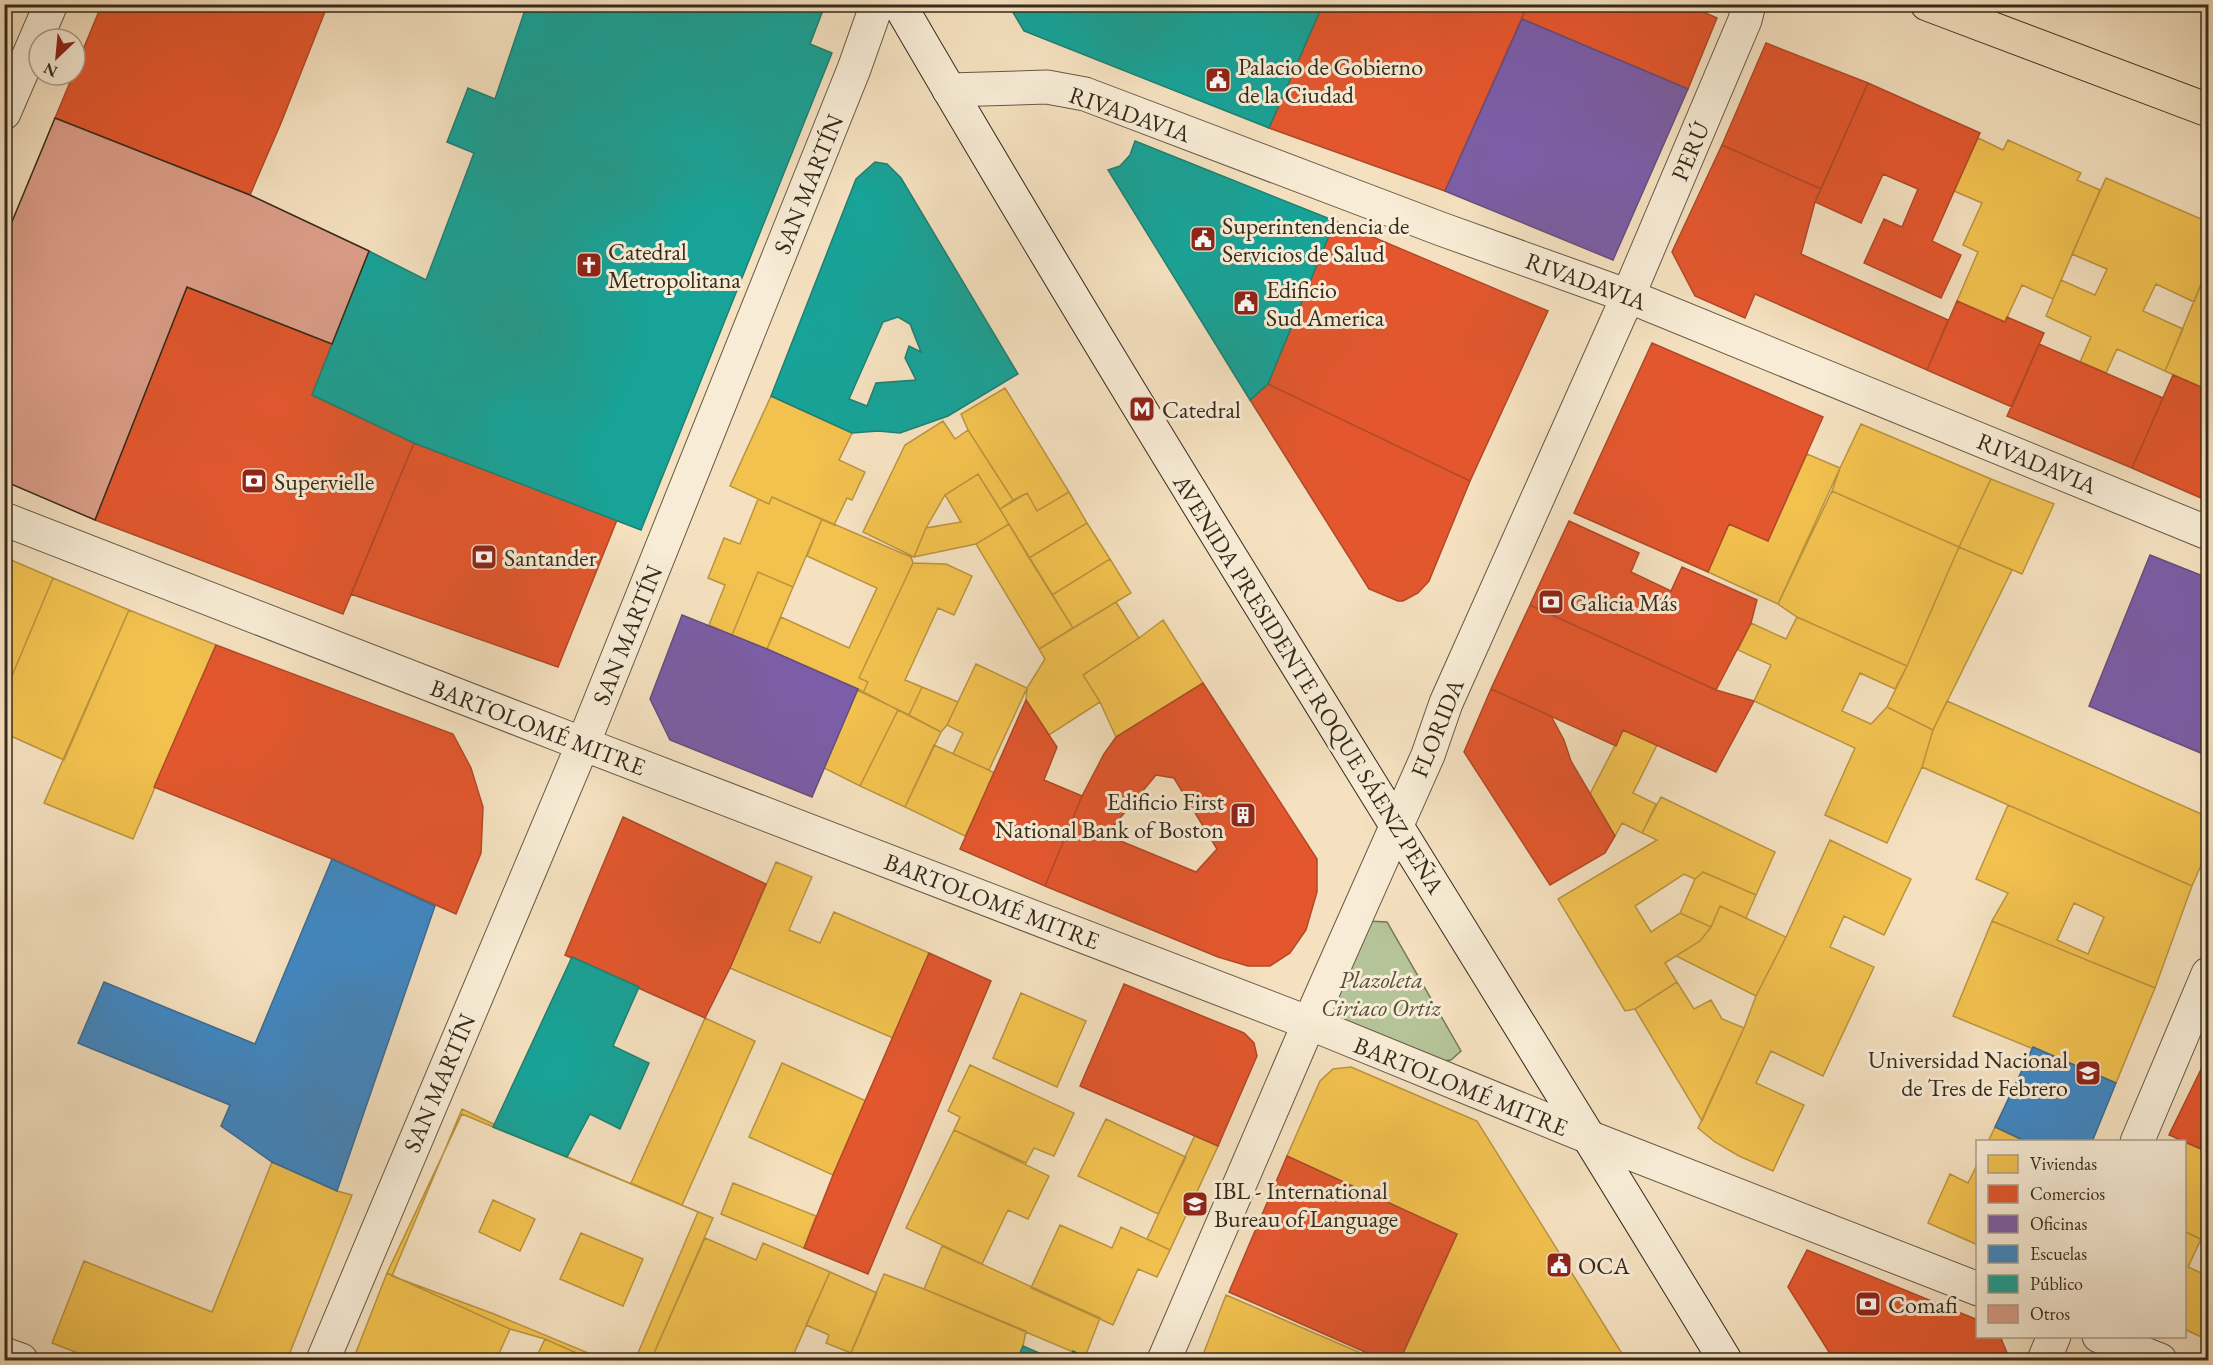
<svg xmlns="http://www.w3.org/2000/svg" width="2213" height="1365" viewBox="0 0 2213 1365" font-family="'EB Garamond',serif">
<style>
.green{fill:#b5c498;stroke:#76775a;stroke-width:1.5}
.homes{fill:#f2c14e;stroke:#ba943f;stroke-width:1.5;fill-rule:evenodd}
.shops{fill:#e4572e;stroke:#b04a28;stroke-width:1.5;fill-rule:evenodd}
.offices{fill:#7b5ea7;stroke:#664e7d;stroke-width:1.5}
.schools{fill:#3f88c5;stroke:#3c6c92;stroke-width:1.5}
.public{fill:#17a398;stroke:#207f72;stroke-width:1.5;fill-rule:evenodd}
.building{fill:#dc9e89;stroke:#362a1b;stroke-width:1.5}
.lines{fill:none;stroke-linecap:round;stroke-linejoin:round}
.street-casing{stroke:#665844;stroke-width:35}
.secondary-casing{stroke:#362a1b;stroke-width:35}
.primary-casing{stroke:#362a1b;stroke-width:35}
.street{stroke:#f8ecd6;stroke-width:33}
.secondary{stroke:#f8ecd6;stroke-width:33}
.primary{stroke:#f5e1c0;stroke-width:33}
.labels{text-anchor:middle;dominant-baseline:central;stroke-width:6;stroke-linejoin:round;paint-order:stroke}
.poi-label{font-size:24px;fill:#362a1b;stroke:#f8ecd6;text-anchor:start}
.street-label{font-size:24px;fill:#362a1b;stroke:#f8ecd6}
.park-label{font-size:24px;font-style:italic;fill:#56503a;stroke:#f8ecd6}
</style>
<rect width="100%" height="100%" fill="#f5e1c0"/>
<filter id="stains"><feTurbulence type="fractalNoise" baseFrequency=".00333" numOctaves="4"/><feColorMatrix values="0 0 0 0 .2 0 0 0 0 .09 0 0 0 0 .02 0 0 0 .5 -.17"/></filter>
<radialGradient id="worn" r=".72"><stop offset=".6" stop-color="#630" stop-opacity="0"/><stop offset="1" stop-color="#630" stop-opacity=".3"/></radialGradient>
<path class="green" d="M1367,921l20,1 74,129 -10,9 -17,2 -93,-43 -7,-17z"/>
<path class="homes" d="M2190,4h18v8z
M1978,138l25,12 5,-10 73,33 -4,7 23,10 -47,109 -31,-14 -17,37 -48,-21 21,-49 -15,-7 19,-42 -28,-12z
M2106,178l102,44v45l-14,35 -38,-18 -13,27 40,18 -18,42 -48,-22 -11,24 -26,-11 11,-25 -45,-21 15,-36 34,15 12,-26 -35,-15z
M2208,267v123l-43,-19z
M1005,388l64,104 -32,19 -10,-18 -14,7 -45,-70 -7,-16z
M771,396l81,37 -13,27 26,12 -13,28 -5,-2 -13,27 -62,-28 -3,7 -39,-18z
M943,421l12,18 13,-9 45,70 -13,9 -22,-35 -33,21 -19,33 -12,29 -51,-25 42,-87z
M1861,424l130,55 -32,68 -127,-56 8,-23z
M1807,454l33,14 -62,136 -70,-32 21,-48 39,17z
M978,474l31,50 -33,20 -62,13 12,-29 35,-6 -16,-27z
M1991,479l63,25 -32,70 -63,-27z
M1832,491l127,56 -52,119 -110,-49 -19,-13z
M1069,492l18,31 -58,35 -29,-49 27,-16 10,18z
M772,497l50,22 -29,68 -35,-15 -26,63 -23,-10 16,-40 -17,-7 16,-40 16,6 18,-45 11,5z
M822,519l89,38 2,6 -54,115 9,4 -5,11 -96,-44 14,-32 68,31 28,-60 -70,-32z
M1087,523l23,36 -58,36 -23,-37z
M1009,524l64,104 -34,21 -63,-105z
M1959,547l53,23 -79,160 -46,-23 20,-41z
M4,557l49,21 -49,117z
M1110,559l21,34 -58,35 -21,-33z
M913,563l33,1 26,12 -18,39 -16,-7 -33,72 17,7 -13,28 -46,-22 5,-11 -9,-4z
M758,572l35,15 -26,62 -35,-14z
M53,578l76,32 -65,150 -60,-27v-38z
M1116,602l23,36 -56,37 17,27 -51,33 -23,-35 1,-12 18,-29 -6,-10z
M129,610l87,35 -83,194 -89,-36z
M1797,617l110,49 -12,23 -35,-16 -18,38 29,13 16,-17 46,23 -11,37 -35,76 -62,-28 30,-67 -101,-47 17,-36 -33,-15 13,-27 35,16z
M1163,620l40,63 -87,54 -16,-35 -17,-27 56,-37z
M976,664l51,24 -38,82 -36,-16 10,-21 -16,-8z
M922,687l36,15 -11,23 -6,7 -32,-17z
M858,689l40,21 -38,76 -36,-18z
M1947,701l261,116v32l-16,37 -270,-119 11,-37z
M898,710l43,22 -36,75 -45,-21z
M1623,730l34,15 -24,48 23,11 -14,29 -20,-10 -7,13 -25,-42z
M934,745l61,28 -30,63 -60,-29z
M1661,797l114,55 -19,43 -53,-23 -8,7 -11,-5 -49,32 16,26 29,-19 31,14 -11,14 -35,22 12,19 -42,27 -10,2 -67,-112 99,-59 -15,-7z
M2008,805l184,81 -37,102 -163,-67 16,-28 -32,-14zM2074,903l30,14 -16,37 -31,-14z
M1830,840l81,39 -27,56 -40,-19 -14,31 44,20 -51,109 -52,-25 -15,32 48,22 -31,66 -34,-15 -24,-14 -17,-14 46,-100 12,-32 30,-59z
M776,862l36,15 -23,53 31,13 14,-31 95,41 -36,85 -163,-70z
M1703,872l53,23 -10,23 -26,-12 -9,21 -31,-14 15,-34z
M1720,906l66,31 -30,59 -80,-40 24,-15 11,-14z
M1992,921l163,67 -39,95 -163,-67z
M1677,982l17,27 17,-9 11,19 22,9 -42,93 -67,-112z
M1021,993l65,28 -29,66 -64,-29z
M705,1018l50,23 -73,164 -51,-22z
M782,1063l84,38 -33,74 -84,-38z
M970,1065l104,48 -20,43 -20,-8 -8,15 -72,-33 6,-13 -12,-6z
M1351,1067l126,54 149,239h-226l57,-126 -170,-78 33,-75 13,-12z
M462,1109l63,30 173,73 -63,148h-30l-111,-46 -102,-38zM493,1200l42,19 -15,32 -41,-19zM581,1233l62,26 -20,47 -63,-27z
M462,1114l251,104 -62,142h-59l-47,-21 -35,-10 -123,-56z
M1106,1119l80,38 -28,57 -80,-38z
M1995,1127l32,15h-39z
M954,1130l95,46 -21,43 -20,-9 -26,54 -76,-36z
M1195,1135l23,11 -48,104 -23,-11z
M2184,1142l24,10v91l-24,-12z
M272,1162l65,29 15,4 -65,165h-191l-44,-17 32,-82 128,51z
M1978,1163v82l-50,-22 22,-49 18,9z
M733,1183l83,33 -12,32 -83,-34z
M1060,1225l52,23 9,-21 49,23 -13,27 -19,-8 -25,56 -82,-37z
M2184,1231l17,8 -13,28 20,9v64l-24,-11z
M705,1238l51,22 7,-17 67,29 -39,88h-140z
M942,1246l158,72 -15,39 -161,-68z
M830,1272l47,21 -26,60 -25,-10 3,-8 -23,-10z
M387,1273l123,56 -14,31h-143z
M884,1274l40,15 102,42 -3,15 -6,14h-169z
M1226,1295l151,65h-176z
M545,1339l47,21h-57z"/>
<path class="shops" d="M102,4h226l-47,119 -31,72 -195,-77 18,-43h2v-6z
M1323,4h205l-83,187 -176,-63z
M1528,4h157l32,14 -29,71 -166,-70z
M1766,43l102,40 -47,106 -99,-44z
M1868,83l112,50 -48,108 29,14 -20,43 -77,-35 20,-44 18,8 16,-38 -35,-15 -22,49 -46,-21z
M1722,145l99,44 -6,13 -14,52 147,66 -21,50 -172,-76 -10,24 -50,-22 -23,-44z
M1335,221l213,90 -78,170 -202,-97z
M187,287l145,57 -20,51 102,48 -71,171 -248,-94z
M1957,301l48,21 2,-5 37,16 -32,74 -85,-37z
M1652,343l171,74 -55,124 -39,-17 -21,48 -134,-59z
M2039,344l124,54 -31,70 -125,-52z
M2173,375l35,15v111l-76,-33z
M1268,384l202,97 -41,100 -11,12 -15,8h-5l-29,-12 -119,-189z
M414,443l203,77 -59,147 -207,-73z
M1569,521l70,32 -8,19 40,19 11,-24 75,33 -6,23 -35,67 -186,-85z
M1530,605l186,85 38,11 -38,71 -93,-42 -7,16 -125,-57z
M216,645l237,89 18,34 12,39 -2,46 -25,61 -124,-55 -178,-72z
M1203,683l114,176v33l-11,38 -16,23 -20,13h-22l-30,-9 -173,-71 37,-90 22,-42 12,-17zM1156,775l18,3 43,71 -21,23 -90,-37z
M1491,689l60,27 13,24 7,21 44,75 -10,17 -55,32 -86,-133z
M1026,700l31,47 -13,33 38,16 -37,90 -85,-37z
M623,817l143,67 -36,84 -25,50 -140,-63z
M929,953l62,28 -123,293 -64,-26 29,-73z
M1124,984l120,49 10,10 3,13 -39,90 -138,-60z
M2208,1055v97l-39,-17z
M1287,1156l170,78 -57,126h-17l-154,-68z
M1807,1250l171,70v16h22l10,24h-176l-46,-73z"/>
<path class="offices" d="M1522,19l166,70 -75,171 -168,-69z
M2150,555l58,23v178l-119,-50z
M682,615l85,34 91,40 -46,108 -142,-57 -20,-41z"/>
<path class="schools" d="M332,859l103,47 -98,285 -65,-29 -51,-36 9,-21 -152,-62 26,-61 151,62z
M2033,1047l83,36 -24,59h-65l-32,-15z"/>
<path class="public" d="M527,4l298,1 -15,39 22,9 -191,477 -227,-87 -102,-48 57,-144 57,29 48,-127 -27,-11 21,-54 27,11z
M1008,4h315l-54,124 -245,-97z
M1135,141l200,80 -67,163 -18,16 -142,-230 12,-4 10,-11z
M875,162l12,2 14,14 117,196 -70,42 -48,17 -22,-2 -26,2 -81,-37 85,-217zM898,317l12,7 11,28 -12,-6 -4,12 11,22 -40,3 -9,23 -18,-7 34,-77z
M572,957l67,30 -26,59 36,17 -29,66 -30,-15 -23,43 -74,-30z
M1023,1346l32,14h-38z
M1073,1351l12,6 9,3h-25z"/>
<path class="building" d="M55,118l195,77 119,56 -37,93 -145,-57 -92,233 -91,-39v-240z"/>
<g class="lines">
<g class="street-casing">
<path id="street" d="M949,90l98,-3 38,7 356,135 187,67 580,237
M4,113l47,-109
M4,519l579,225 726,279 282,115 387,151
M2137,1142l71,-168
M2099,1336l61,24
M4,1354l17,6
M323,1360l260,-616 271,-675 23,-65
M1164,1360l145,-337 119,-268 18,-52 182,-407 117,-276 4,-16
M2044,1360l10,-24"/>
</g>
<g class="secondary-casing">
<path id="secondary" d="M899,4c266,458 552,904 826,1356"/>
</g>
<g class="primary-casing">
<path id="primary" d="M1927,4l281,106"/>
</g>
<use href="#street" class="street"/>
<use href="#secondary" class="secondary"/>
<use href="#primary" class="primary"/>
</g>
<defs>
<g id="civic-square" transform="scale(1.35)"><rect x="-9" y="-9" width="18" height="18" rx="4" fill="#8f2418" stroke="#f8ecd6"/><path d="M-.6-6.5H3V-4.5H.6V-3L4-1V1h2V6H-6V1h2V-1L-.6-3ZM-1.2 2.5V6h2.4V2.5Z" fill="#fff"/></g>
<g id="church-square" transform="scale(1.35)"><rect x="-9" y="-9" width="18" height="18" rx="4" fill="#8f2418" stroke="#f8ecd6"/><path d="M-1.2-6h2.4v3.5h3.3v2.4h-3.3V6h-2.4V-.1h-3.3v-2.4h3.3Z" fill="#fff"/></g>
<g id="metro-square" transform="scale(1.35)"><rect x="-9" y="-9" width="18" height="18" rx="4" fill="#8f2418" stroke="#f8ecd6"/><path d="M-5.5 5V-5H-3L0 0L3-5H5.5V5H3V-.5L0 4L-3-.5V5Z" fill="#fff"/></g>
<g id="bank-square" transform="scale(1.35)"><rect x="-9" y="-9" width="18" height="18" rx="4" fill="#8f2418" stroke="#f8ecd6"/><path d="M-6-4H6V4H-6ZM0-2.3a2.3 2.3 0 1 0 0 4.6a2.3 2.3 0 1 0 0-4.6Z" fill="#fff"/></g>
<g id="building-square" transform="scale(1.35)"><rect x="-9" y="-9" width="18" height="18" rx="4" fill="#8f2418" stroke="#f8ecd6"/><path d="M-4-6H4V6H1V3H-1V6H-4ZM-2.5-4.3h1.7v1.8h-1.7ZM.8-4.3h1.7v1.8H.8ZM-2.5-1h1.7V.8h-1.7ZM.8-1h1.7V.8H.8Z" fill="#fff"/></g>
<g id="university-square" transform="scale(1.35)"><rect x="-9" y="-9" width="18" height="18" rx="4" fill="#8f2418" stroke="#f8ecd6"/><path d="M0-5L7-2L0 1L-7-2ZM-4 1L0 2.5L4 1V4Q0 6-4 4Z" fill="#fff"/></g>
</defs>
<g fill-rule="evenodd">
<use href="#civic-square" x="1218" y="80"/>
<use href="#civic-square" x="1203" y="239"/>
<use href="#church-square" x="589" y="265"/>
<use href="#civic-square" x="1246" y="303"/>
<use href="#metro-square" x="1142" y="409"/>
<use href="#bank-square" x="254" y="481"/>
<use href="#bank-square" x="484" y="557"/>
<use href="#bank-square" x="1551" y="602"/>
<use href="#building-square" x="1243" y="815"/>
<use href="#university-square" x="2088" y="1073"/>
<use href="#university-square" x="1195" y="1204"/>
<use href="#civic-square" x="1559" y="1265"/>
<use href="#bank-square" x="1868" y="1304"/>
</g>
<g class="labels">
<g class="poi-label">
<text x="1238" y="66">Palacio de Gobierno<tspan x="1238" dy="28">de la Ciudad</tspan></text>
<text x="1222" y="225">Superintendencia de<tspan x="1222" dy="28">Servicios de Salud</tspan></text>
<text x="608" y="251">Catedral<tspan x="608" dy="28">Metropolitana</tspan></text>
<text x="1266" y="289">Edificio<tspan x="1266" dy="28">Sud America</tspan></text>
<text x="1162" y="409">Catedral</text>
<text x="274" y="481">Supervielle</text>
<text x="504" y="557">Santander</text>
<text x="1570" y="602">Galicia Más</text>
<text x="1224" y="801" text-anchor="end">Edificio First<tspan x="1224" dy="28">National Bank of Boston</tspan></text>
<text x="2068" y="1059" text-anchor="end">Universidad Nacional<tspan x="2068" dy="28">de Tres de Febrero</tspan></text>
<text x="1214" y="1190">IBL - International<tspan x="1214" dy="28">Bureau of Language</tspan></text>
<text x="1578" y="1265">OCA</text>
<text x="1888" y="1304">Comafi</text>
</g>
<g class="street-label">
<text transform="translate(1130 114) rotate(19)">RIVADAVIA</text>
<text transform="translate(1690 151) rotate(-67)">PERÚ</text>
<text transform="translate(808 184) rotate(-68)">SAN MARTÍN</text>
<text transform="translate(1586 281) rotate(20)">RIVADAVIA</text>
<text transform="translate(2037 463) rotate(22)">RIVADAVIA</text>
<text transform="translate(627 635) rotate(-68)">SAN MARTÍN</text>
<text transform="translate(1309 684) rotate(58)">AVENIDA PRESIDENTE ROQUE SÁENZ PEÑA</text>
<text transform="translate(538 727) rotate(21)">BARTOLOMÉ MITRE</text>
<text transform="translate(1437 728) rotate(-68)">FLORIDA</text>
<text transform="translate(992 901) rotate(21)">BARTOLOMÉ MITRE</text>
<text transform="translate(439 1083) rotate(-67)">SAN MARTÍN</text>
<text transform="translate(1461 1086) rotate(22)">BARTOLOMÉ MITRE</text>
</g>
<g class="park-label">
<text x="1381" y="979">Plazoleta<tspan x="1381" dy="28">Ciriaco Ortiz</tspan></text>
</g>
</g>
<rect width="2213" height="1365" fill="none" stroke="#f5e1c0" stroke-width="24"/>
<rect x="6" y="6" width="2201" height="1353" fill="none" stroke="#362a1b" stroke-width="3"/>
<rect x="12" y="12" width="2189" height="1341" fill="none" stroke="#362a1b" stroke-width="1.5"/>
<rect x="1976" y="1140" width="210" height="198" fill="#f8ecd6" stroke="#aa9e8b" stroke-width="1.5"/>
<rect x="1988" y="1155" width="30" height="18" fill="#f2c14e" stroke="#aa9e8b" stroke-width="1.5"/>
<text x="2030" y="1170" font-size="18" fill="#362a1b">Viviendas</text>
<rect x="1988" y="1185" width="30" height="18" fill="#e4572e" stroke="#aa9e8b" stroke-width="1.5"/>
<text x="2030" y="1200" font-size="18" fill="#362a1b">Comercios</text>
<rect x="1988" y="1215" width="30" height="18" fill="#7b5ea7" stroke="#aa9e8b" stroke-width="1.5"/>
<text x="2030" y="1230" font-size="18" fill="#362a1b">Oficinas</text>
<rect x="1988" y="1245" width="30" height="18" fill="#3f88c5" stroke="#aa9e8b" stroke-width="1.5"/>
<text x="2030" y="1260" font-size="18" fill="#362a1b">Escuelas</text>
<rect x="1988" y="1275" width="30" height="18" fill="#17a398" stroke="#aa9e8b" stroke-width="1.5"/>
<text x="2030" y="1290" font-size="18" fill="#362a1b">Público</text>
<rect x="1988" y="1305" width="30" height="18" fill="#dc9e89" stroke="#aa9e8b" stroke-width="1.5"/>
<text x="2030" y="1320" font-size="18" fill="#362a1b">Otros</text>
<g transform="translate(57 57) rotate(206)"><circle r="28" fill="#f8ecd6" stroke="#aa9e8b" stroke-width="1.5"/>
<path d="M0-4.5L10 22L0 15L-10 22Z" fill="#8f2418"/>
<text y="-9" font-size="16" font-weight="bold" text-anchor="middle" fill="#362a1b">N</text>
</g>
<rect width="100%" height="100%" filter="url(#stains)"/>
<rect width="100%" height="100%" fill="url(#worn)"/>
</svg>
